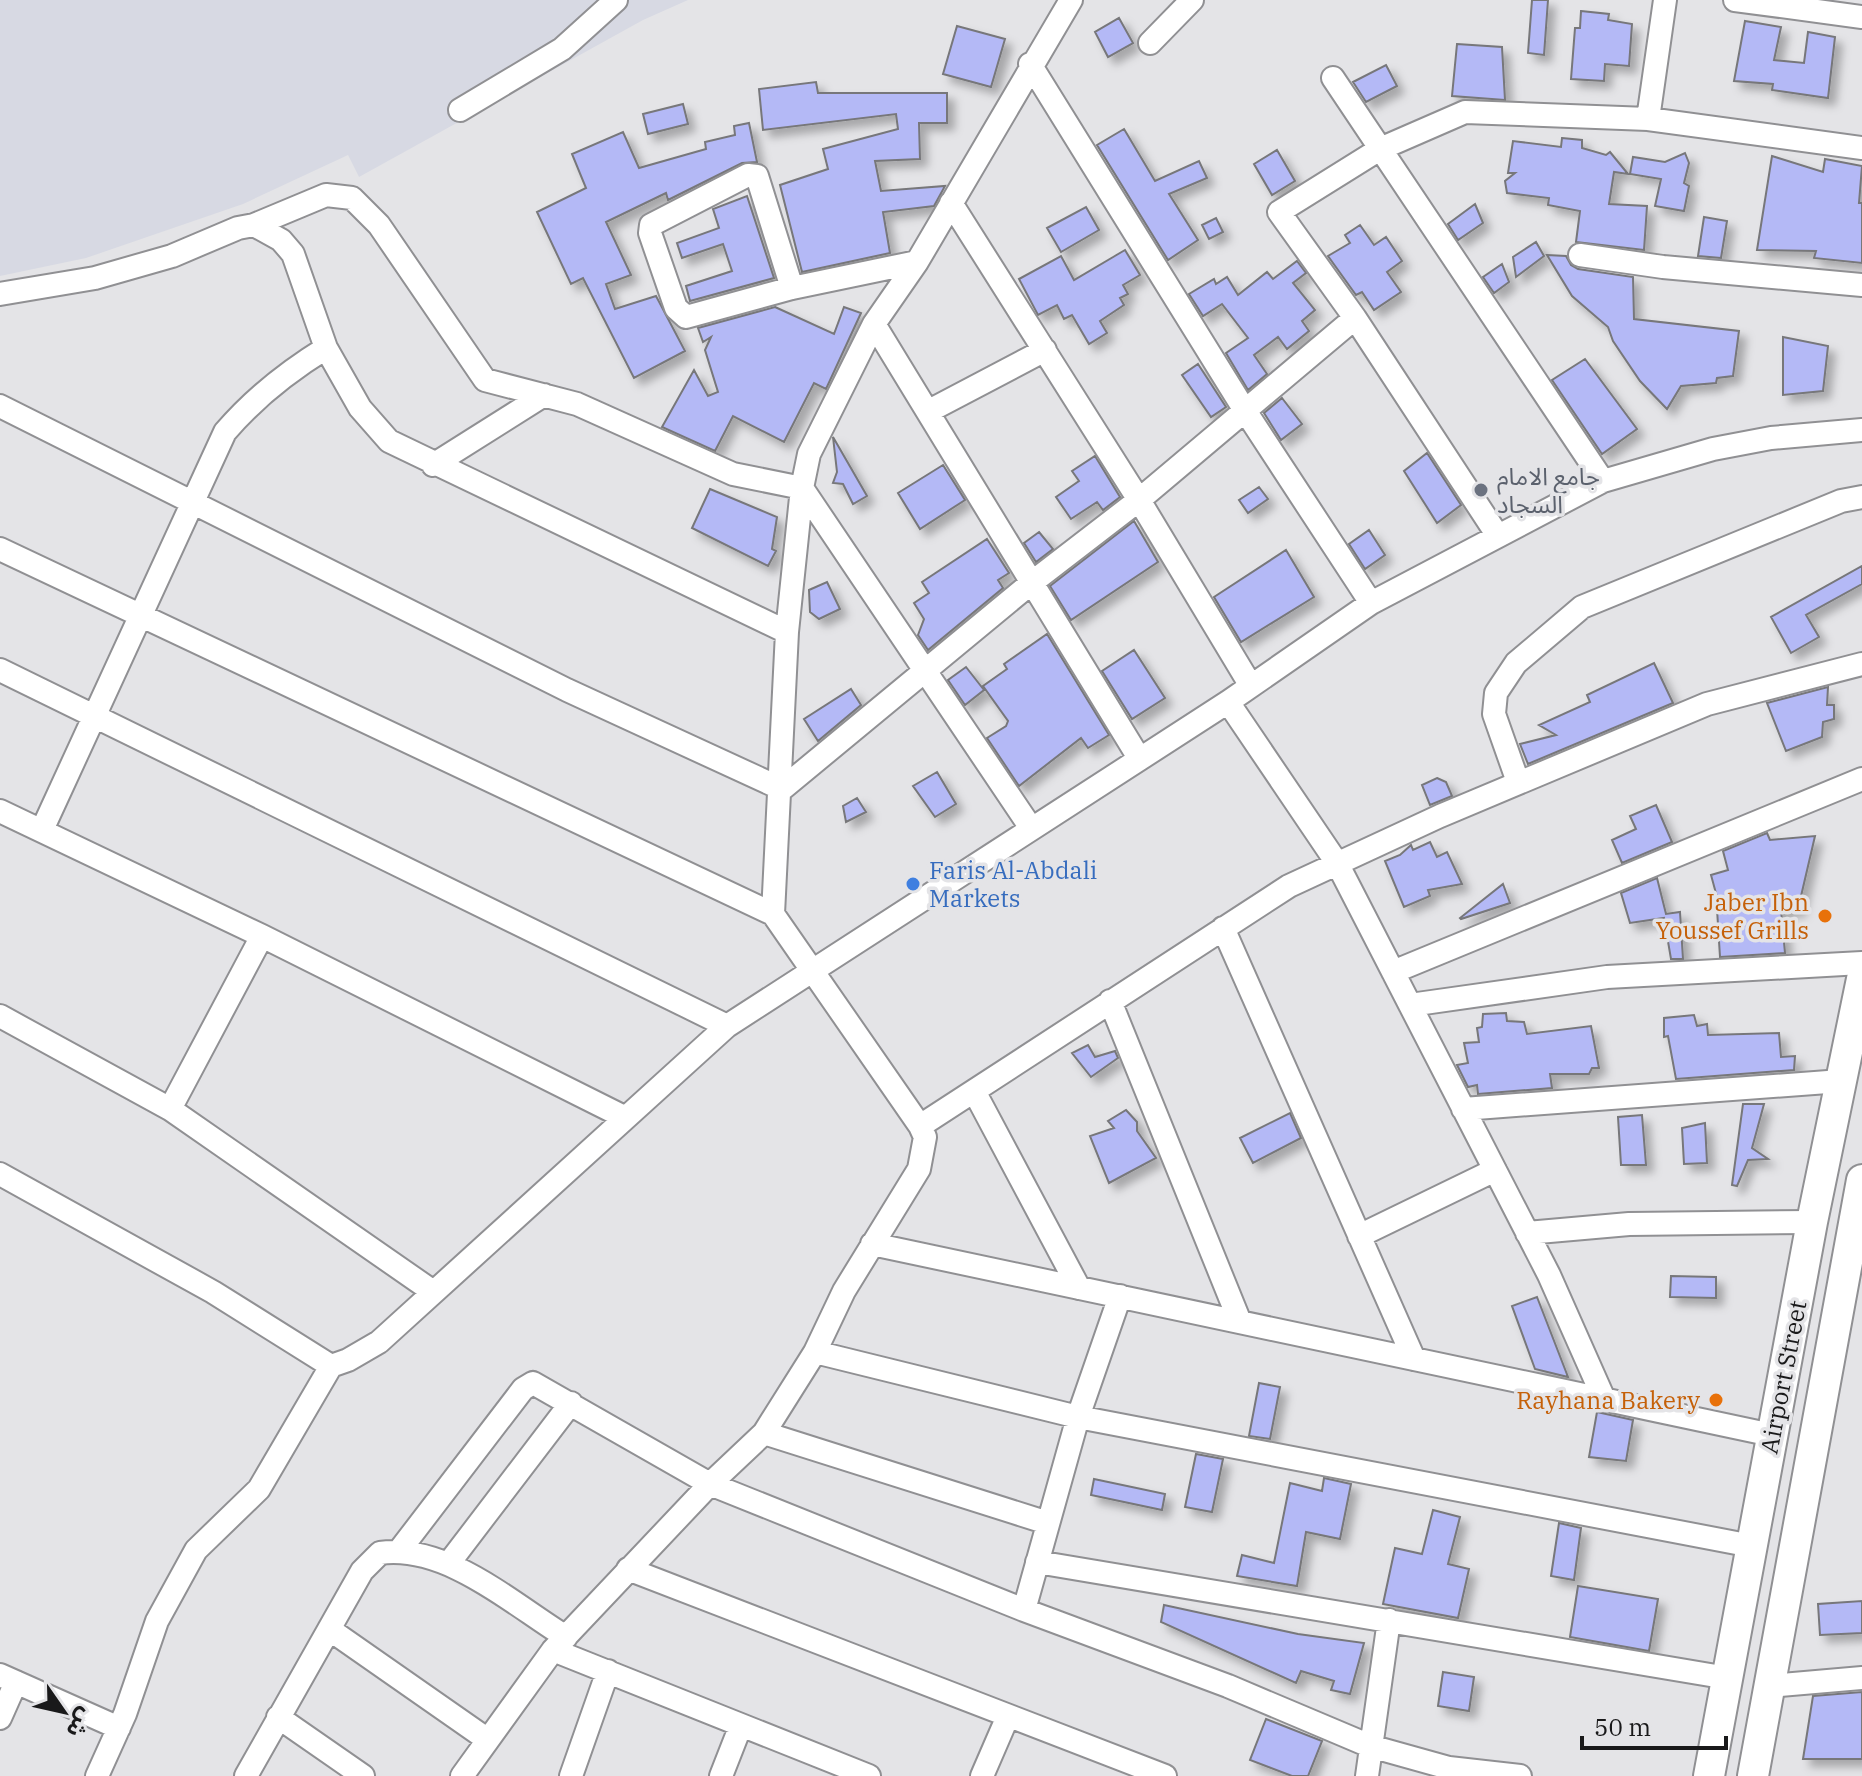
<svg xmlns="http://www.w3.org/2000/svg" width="1862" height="1776" viewBox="0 0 1862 1776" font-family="'IBM Plex Serif','Noto Sans Arabic',serif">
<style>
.built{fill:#d7d9e3}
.building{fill:#b4b9f6;stroke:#77777a;stroke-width:2;filter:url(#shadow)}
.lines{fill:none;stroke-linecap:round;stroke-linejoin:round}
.minor-casing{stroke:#909093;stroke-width:26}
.major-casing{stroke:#909093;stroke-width:34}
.minor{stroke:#fff;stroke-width:22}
.major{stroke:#fff;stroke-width:30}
.worship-dot{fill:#6b7280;stroke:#e4e4e7;stroke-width:3}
.shop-dot{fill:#3f7fe0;stroke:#e4e4e7;stroke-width:3}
.food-dot{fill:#e8710a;stroke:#e4e4e7;stroke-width:3}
.labels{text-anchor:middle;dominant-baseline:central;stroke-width:7;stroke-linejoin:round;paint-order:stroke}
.worship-label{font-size:24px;fill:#5b616d;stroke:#e4e4e7;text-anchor:start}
.shop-label{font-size:24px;fill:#366cbe;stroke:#e4e4e7;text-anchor:start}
.food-label{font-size:24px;fill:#c56008;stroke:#e4e4e7;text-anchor:end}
.street-label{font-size:24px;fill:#19191a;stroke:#e4e4e7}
</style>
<defs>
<filter id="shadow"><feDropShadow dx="7" dy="7" stdDeviation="4" flood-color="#0004"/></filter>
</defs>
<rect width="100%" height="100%" fill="#e4e4e7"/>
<path class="built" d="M0,0h688l-45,20 -284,157 -11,-22 -105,49 -157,54 -86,18z"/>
<path class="building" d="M1532,0h16l-4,55 -16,-2z
M1581,11l28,3 -1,6 24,4 -3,42 -24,-2 -1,17 -33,-2 4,-51h5z
M1119,18l14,25 -25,14 -13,-25z
M1745,21l36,6 -7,33 30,3 4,-31 27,5 -7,61 -56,-8 1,-6 -39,-3z
M957,26l48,13 -14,48 -48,-13z
M1457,44l45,3 3,53 -53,-4z
M1386,65l11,21 -31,16 -13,-20z
M816,82l2,11h129v30h-28l1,36 -45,2 6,30 64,-5 -11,20 -51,6 7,41 -88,19 -22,-87 48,-16 -5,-20 75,-20 -2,-15 -133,16 -4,-41z
M683,104l5,20 -40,10 -5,-20z
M749,123l8,39 -15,1 -74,37 -2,-7 -60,29 25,53 -25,9 9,25 41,-13 29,55 -51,27 -51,-100 -12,6 -34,-72 49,-24 -14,-34 51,-22 16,36 67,-19 -1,-7 30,-7 -1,-9z
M1124,129l31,52 44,-20 8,17 -38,16 29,46 -30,20 -71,-115z
M1562,138l20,2v8l24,7 4,-3 18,22 -14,-2 -5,32 38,2 -3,44 -68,-8 4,-31 -32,-6 1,-7 -42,-5 -2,-12 10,-8h-7l5,-32 48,6z
M1277,150l18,31 -23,14 -18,-31z
M1685,153l4,10 -5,20 5,3 -5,25 -29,-5 6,-27 -31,-5 3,-17 32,5z
M1772,156l51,16 2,-13 37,7 -3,37h3v60l-48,-5 2,-7 -59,-1z
M747,196l27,82 -84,23 -4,-15 46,-15 -9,-27 -41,14 -5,-15 42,-15 -6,-19z
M1475,204l8,19 -25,17 -10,-16z
M1086,207l13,23 -38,22 -14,-24z
M1704,217l23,4 -6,37 -23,-2z
M1216,218l7,14 -14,7 -7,-14z
M1360,225l14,20 12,-8 16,24 -15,11 14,20 -27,18 -12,-18 -6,3 -28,-39 22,-13 -5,-8z
M1536,242l8,14 -28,21 -3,-20z
M1125,250l15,25 -17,10 5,9 -8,4 4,7 -24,16 7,12 -18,11 -17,-29 -8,4 -7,-14 -19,10 -19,-36 42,-23 13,24z
M1547,255l19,1 5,9 7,4 55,8 1,42 105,12 -6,45 -16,2 -1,5 -35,3 -14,23 -27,-28 -27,-40 -5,-14 -36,-31z
M1297,261l9,12 -13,10 22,27 -13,11 7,10 -22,18 -9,-12 -24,18 13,19 -19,16 -22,-37 22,-15 -26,-34 -19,12 -14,-22 25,-15 2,5 11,-7 11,18 29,-23 6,7z
M1502,264l7,18 -15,11 -11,-16z
M775,307l59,27 10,-27 17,6 -35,76 -12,-6 -30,59 -51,-26 -18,35 -53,-24 32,-57 14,26 10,-4 -13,-42 6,-13 -8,5 -5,-14z
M1783,337l45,9 -5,45 -40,4z
M1585,359l52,70 -35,25 -50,-74z
M1198,364l28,43 -15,10 -29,-42z
M1282,398l20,26 -21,16 -17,-27z
M833,437l34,59 -14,8 -10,-20 -10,-1 4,-11z
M1427,453l34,52 -24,18 -33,-52z
M1095,456l25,41 -17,13 -6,-8 -26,17 -15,-22 23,-16 -7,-10z
M943,465l22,35 -45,29 -22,-36z
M1259,487l9,12 -20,14 -9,-13z
M710,489l67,28 -5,32 4,2 -8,15 -76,-38z
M1134,521l24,41 -87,58 -21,-34z
M1369,530l16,25 -20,14 -16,-25z
M1039,532l14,17 -17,13 -12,-19z
M987,539l22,34 -11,7 5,8 -75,62 -10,-15 6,-16 -10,-16 15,-10 -7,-11z
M1286,550l28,47 -73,45 -27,-45z
M1862,566v18l-56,31 13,22 -28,16 -20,-36z
M827,582l13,27 -21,10 -9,-7 -1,-22z
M1047,634l62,101 -21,13 -7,-10 -62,48 -32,-48 19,-12 2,-5 -25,-35 24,-17 -3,-5z
M1134,650l31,48 -33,21 -30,-48z
M1654,663l19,40 -145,61 -8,-20 36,-9 -17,-10 51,-23 -3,-7z
M966,667l18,23 -19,15 -17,-25z
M1828,687l-1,18h7v14l-11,3 -1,15 -36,14 -19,-48z
M851,689l10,16 -43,36 -14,-22z
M937,772l19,32 -21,13 -22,-31z
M1437,778l9,4 6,14 -22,9 -8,-20z
M857,798l9,14 -20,10 -3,-16z
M1656,805l16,37 -50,21 -10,-23 24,-11 -6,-13z
M1767,833l3,7 45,-4 -17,73 -17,1 4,43 -65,4 -3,-48 3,-1 -9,-33 17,-5 -5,-19z
M1430,842l7,15 10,-5 15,32 -34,6 2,6 -26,11 -19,-46 15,-6 11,-10 2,5z
M1657,878l9,36 14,-2 3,47h-12l-7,-41 -34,5 -9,-30z
M1503,884l7,19 -49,16 -1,-1z
M1506,1013l1,8 17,1 3,12 64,-8 8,42h-7l-3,6h-39l2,14 -74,6 -1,-9 -9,2 -11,-22 11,-2 -4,-20 15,-1 -2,-14 5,-1 1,-13z
M1694,1015l3,11 10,-2 1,11 71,-2 2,24 14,-1 -1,14 -118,9 -8,-43 -4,1v-19z
M1088,1045l7,12 20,-6 3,7 -27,19 -19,-24z
M1743,1104h21l-12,44 16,11 -20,1 -11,26 -5,-1z
M1126,1110l11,12v9l19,27 -47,25 -19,-47 24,-8 -6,-7z
M1290,1113l11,25 -48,25 -13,-25z
M1642,1115l4,50h-25l-3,-48z
M1705,1123l2,40 -23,1 -2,-36z
M1671,1276l45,1v21l-46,-1z
M1537,1297l31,80 -33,-8 -23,-63z
M1259,1383l21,4 -10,52 -21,-3z
M1597,1412l36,8 -7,41 -37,-4z
M1196,1454l27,5 -11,53 -27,-5z
M1324,1478l27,6 -11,55 -34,-7 -9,54 -60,-10 5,-21 32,8 16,-80 32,8z
M1094,1479l71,15 -3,16 -71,-15z
M1433,1510l27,7 -12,47 21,5 -11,49 -75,-14 12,-56 27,6z
M1559,1523l22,5 -7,52 -23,-4z
M1578,1586l80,13 -9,52 -79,-14z
M1862,1601v32l-42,2 -2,-31z
M1164,1605l134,29 66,9 -14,51 -19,-4 3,-9 -33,-10 -5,12 -135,-61z
M1443,1672l31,5 -5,34 -31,-5z
M1862,1692v67h-59l10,-63z
M1266,1719l56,22 -14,35h-16l-42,-16z"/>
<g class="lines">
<g class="minor-casing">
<path id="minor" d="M1735,0l127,17
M1150,43l42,-43
M1030,64l214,345 127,194
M1333,78l270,403
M460,110l102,-61 54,-49
M1648,119l17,-119
M951,203l188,297 112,186
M254,225l72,-30 26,3 27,27 106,155 92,24 156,70 69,14 229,340
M1580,255l83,12 199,18
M792,288l-35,-112 -9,-1 -97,50 -1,8 26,75 10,9 106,-29 125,-26
M0,294l95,-16 77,-22 66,-28 16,-3 27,15 12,14 33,94 34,60 29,33 398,191
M874,324l265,434
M0,406l567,284 215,99 248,-205 109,-84 216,-182
M929,411l116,-61
M433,465l111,-70
M1498,536l-143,-218 -76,-106 101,-63 85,-37 183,7 214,29
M0,549l773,365
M0,670l727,356
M1228,702l109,161 212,412 55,124
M1518,782l-24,-68 2,-21 20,-30 66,-56 259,-106 21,-4
M0,811l262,125 362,181
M42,830l183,-398c30,-35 62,-60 101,-84
M1223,928l191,431
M1393,972l469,-193
M1110,1001l130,321
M1410,1005l197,-28 255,-14
M0,1016l170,93 262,182
M974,1091l105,197
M170,1109l92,-173
M1463,1109l378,-28
M920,1126l369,-240 151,-70 267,-112 155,-40
M0,1174l213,118 118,74 17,-6 31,-18 348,-316 501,-324 143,-99 232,-122 110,-32 58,-11 91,-8
M1527,1233l102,-9 183,-2
M1359,1236l136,-66
M872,1244l900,191
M815,1352l263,65 674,129
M764,1433l284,90
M399,1551l124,-162 10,-6 177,101 314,126 204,76 142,60 79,22 71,8
M1037,1562l691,116
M449,1563l122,-160
M628,1569l537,207
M1024,1610l54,-193 42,-121
M329,1629l159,111
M553,1650l316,126
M0,1675l119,53
M1769,1686l93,-8
M278,1717l85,59
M0,1718l16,-36
M97,1776l28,-62 32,-93 39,-71 63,-61 72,-123
M246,1776l116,-205 18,-18c66,-9 131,50 186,84
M462,1776l91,-126 157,-166 54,-51 51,-81 29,-61 75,-122 6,-32 -5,-11 -147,-212 14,-282 15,-144 7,-34 65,-130 43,-62 154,-262
M571,1776l37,-105
M721,1776l20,-51
M982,1776l26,-60
M1367,1776l22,-156"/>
</g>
<g class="major-casing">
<path id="major" d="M1709,1776l103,-554 50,-243
M1753,1776l109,-596"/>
</g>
<use href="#minor" class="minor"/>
<use href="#major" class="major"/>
</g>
<circle class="worship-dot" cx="1481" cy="490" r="8"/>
<circle class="shop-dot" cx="913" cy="884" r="8"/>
<g class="food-dot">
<circle cx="1825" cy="916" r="8"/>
<circle cx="1716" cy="1400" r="8"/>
</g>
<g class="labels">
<g class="worship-label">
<text x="1497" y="476">جامع الامام<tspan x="1497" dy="28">السجاد</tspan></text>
</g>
<g class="shop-label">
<text x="929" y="870">Faris Al-Abdali<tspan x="929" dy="28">Markets</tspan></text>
</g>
<g class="food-label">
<text x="1809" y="902">Jaber Ibn<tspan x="1809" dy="28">Youssef Grills</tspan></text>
<text x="1700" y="1400">Rayhana Bakery</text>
</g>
<g class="street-label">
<text transform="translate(1783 1377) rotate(-79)">Airport Street</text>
</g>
</g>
<g transform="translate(64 1712) rotate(124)" stroke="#e4e4e7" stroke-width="6" paint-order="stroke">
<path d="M0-6L14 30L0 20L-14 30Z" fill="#19191a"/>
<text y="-12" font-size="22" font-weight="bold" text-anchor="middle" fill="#19191a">ش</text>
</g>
<path d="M1582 1736v12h144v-12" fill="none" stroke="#19191a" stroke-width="4"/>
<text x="1594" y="1736" font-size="24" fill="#19191a" stroke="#e4e4e7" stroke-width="6" paint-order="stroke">50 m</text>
</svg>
